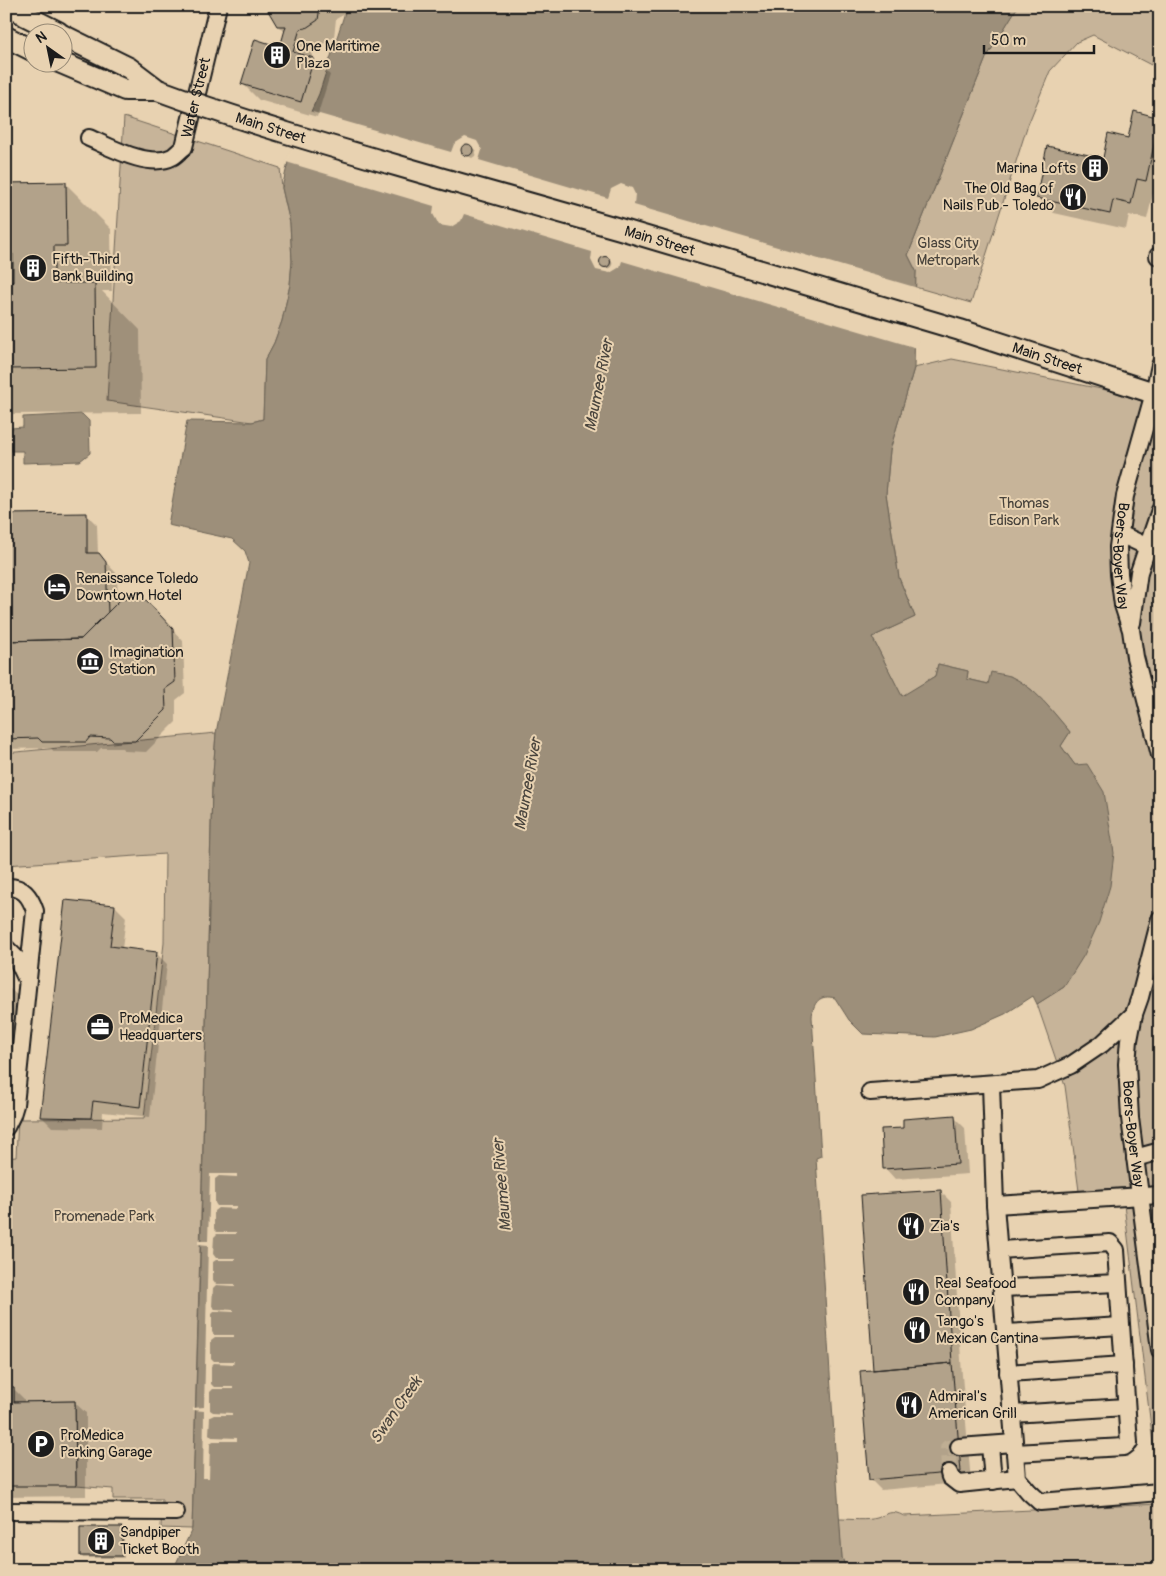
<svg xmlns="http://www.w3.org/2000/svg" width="1166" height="1576" viewBox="0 0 1166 1576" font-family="Pangolin,sans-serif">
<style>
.green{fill:#c7b499;stroke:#72685a}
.water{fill:#9d8f7a;stroke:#696154}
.pier{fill:#e8d2b1}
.shadow{fill:#0003}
.building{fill:#b2a28a;stroke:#1c1c1c}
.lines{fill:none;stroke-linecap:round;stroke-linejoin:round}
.minor-tunnel{stroke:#bfae93;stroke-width:16;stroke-dasharray:16 8;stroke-linecap:butt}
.minor-casing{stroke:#1c1c1c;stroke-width:20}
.major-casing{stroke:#1c1c1c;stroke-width:24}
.minor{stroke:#e8d2b1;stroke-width:16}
.major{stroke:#e8d2b1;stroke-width:20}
.major-bridge-casing{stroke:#1c1c1c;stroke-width:24;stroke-linecap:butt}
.major-bridge{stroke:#e8d2b1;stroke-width:20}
.labels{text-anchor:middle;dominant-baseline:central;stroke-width:4;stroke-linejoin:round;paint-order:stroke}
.poi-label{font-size:15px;fill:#1c1c1c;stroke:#e8d2b1;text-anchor:start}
.street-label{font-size:15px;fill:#1c1c1c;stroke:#e8d2b1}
.park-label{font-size:15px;fill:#47423b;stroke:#e8d2b1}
.water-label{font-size:16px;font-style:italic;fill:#49443d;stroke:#e8d2b1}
</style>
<rect width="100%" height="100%" fill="#e8d2b1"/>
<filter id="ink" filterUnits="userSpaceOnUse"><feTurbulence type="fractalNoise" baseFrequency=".02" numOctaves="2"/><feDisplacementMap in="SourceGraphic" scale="10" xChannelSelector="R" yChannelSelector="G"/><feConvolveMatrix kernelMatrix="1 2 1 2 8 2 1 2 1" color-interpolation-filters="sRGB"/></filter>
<g filter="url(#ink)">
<path class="green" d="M1018,6h142v35l-9,24 -58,-30 -16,7 -27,29 -23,56 -56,176 -56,-16 1,-16 -8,-16 78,-197z
M124,117l156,51 2,20 8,35 2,38 -2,24 -8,36 -8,22 -9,17 -2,59 -11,3 -145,-21z
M952,359l159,32 49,16v1094l-38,-313 -43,3 -14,-105 -28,-82 27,-17 11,-222 -14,-19 9,-14 -19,-22 -19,-20 -22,-14 -21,8 -22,-5 1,-8 -30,-7 -3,12 -33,21 -30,-60 43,-20 -16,-39 -13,-84 4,-44 24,-82z
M216,733l-4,55 -10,391 -10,350 -31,-1 1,-29h-49v-10l-37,-3 -1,-85 -61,1v-15h-8v-229l10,-1 2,-38 126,-1 20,-175 1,-89 -159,11v-112z
M1160,1504v66h-313l-5,-12 -3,-39c10,0 29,2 38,-1 11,-4 14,-9 27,-2z"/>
<path class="water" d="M347,6h671l-32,52 -78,197 8,16 -2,97 -24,82 -4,44 13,84 16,39 -43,20 30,59 33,-20 3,-12 30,7 -1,8 21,5 3,-12c6,2 13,2 19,4 25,11 43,36 60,56l-9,14 14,19 12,-1 17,28 10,61 -4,33 -11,36 -15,33 -20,32 -27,17 -4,-8 -28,18 -34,15 -36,8 -72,-3 -14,-14 -14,-22c-15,-4 -22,4 -23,19l9,139 -5,2 26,400 5,12h-674l19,-41 9,-296 11,-445 4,-55 33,-170 -4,-12 -13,-12 -64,-14 19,-104 65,1 11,-3 2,-59 9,-17 8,-22 8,-36 2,-24 -2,-38 -8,-35 6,-26 31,-68z
M82,414l7,7 1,32 -10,8 -57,2v-12h-12v-23l12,-1v-10z"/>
<path class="pier" d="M309,111l142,41 3,-8 11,-7 12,4 5,9 -3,10 129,38 3,-9 10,-5 11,4 3,6 -1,11 284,83 -1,60 -295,-87 -2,6 -10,6 -14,-3 -5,-10 1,-8 -128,-38 -3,7 -10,6 -12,-2 -6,-11 1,-8 -148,-44z
M210,1174h27v3l-18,-1 -4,3v24l2,3h20v3l-19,-1 -4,3v18l3,3h19v2h-19l-3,3 -1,17 3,4h19v2h-19l-3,2v18l3,4h19v2l-19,-1 -3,3 -1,18 3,3 19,1v2l-19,-1 -3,3v18l2,3h20v2h-19l-4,3v18l3,3h20l-1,3 -19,-1 -3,3v18l3,3h19v2h-20l-3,3v18l3,2 19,1v2h-18l-4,2 -1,17 3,3 25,1v3h-24l-3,3 -1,34h-6l1,-67 -11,-1v-2l11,-1 4,-162 -10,-1v-3h10z"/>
<path class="shadow" d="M270,6h77l-2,8 -9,5 -2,18 -11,7 -7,1 -5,13 19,17 -13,42 -58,-17 -16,-16 38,-36 5,-15 -8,-8z
M1135,112l25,6v78l-7,-2 -6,25 -18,-4 -3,14 -72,-16 -17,-16 67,-37 25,-21z
M466,145l8,4 2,2 -1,5 -3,2 -9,-4 -1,-3z
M65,183l46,46 1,62h-10l38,39 1,83 -135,1v-130h8v-22l-8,-7v-71z
M601.5 263a5.5 5.5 0 1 1 11 0a5.5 5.5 0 1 1-11 0Z
M86,514l11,11 1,29 19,20 1,31 39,8 26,28 2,52 -9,7v22l-30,30 -21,-1 -3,-3h-21l-4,4h-43l-3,-4 -45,1v-234z
M115,906l11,11 -4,32 34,4 11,11 -17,153 -47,-5 -1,16 -50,-1 -10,-10z
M6,985l17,16 1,31 -18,19z
M954,1117l11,11 3,46 -73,5 -10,-11 20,-39z
M940,1191l11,11 11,173 9,107 -90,8 -11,-11 5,-108z
M6,1388h7l11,11v4h51l11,10v83l-80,1z
M122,1528l2,3v27h-41l-2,-3z"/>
<path class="building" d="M268,6h52l-2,14 -12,8 -6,1 -7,23 21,6 -13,44 -60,-18 14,-45 25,8 6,-21h-9l-10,-17z
M1134,111l26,7 -14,63 -9,-2 -6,25 -18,-4 -3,14 -74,-16 11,-52 56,12 5,-25 20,5z
M461 150a6 6 0 1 1 12 0a6 6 0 1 1-12 0Z
M66,182l1,64h-13v37h41l1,85 -90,1v-87h7v-28h-7v-71z
M599.5 262a5.5 5.5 0 1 1 11 0a5.5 5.5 0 1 1-11 0Z
M87,513v40h12l7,9 2,50 -27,27 -75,2v-127z
M122,598l24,2 27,29 2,53 -10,7 1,21 -31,31h-22l-3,-3 -20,-1 -4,5h-44l-4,-4 -32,1v-98l75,-2z
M65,900l50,5 -5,41 47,6 -17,155 -47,-6 -2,17 -51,-1z
M6,984l3,32 -3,2z
M955,1115l3,49 -75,5 -2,-40 22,-1v-9z
M941,1190l11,173 -79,7 -12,-175z
M952,1363l9,109 -92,8 -9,-109z
M6,1387h8v15l61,-1 1,85h-70z
M80,1527h42v29h-42z"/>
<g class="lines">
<path class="minor-tunnel" d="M949,1473l-1,-25 11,-1"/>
<g class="minor-casing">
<g id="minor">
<path id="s1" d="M89,138c21,9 60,31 83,19 4,-2 8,-7 12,-10l34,-141"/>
<path d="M1158,256h2"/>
<path id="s2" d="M1160,365l-6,28 -29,103 -7,51 1,27 4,31 8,25 4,27 25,98"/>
<path d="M1120,534l28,13"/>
<path d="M1132,623l7,-51 21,-62"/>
<path d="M6,887c17,-1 24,9 29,24l-20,194 -3,10 -6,12"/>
<path id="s3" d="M1160,919l-20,78 -6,17 -5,26 -2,24 3,54 30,232"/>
<path d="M6,948l11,11 10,21"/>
<path d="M991,1084l4,121 22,273 12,14 11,10 120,-10"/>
<path d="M870,1092l168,-12 33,-15 31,-21 32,-30"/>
<path d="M1135,1158l22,-6 3,-2"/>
<path d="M995,1205l165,-10"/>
<path d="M999,1250l111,-7 6,7 13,193 -5,4 -109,6"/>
<path d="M1002,1288l116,-5"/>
<path d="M1006,1333l115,-7"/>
<path d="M1008,1373l116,-8"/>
<path d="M1012,1414l114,-7"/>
<path d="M990,1445l3,36"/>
<path d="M959,1447l55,-4"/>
<path d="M949,1473l1,4 9,7 58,-6"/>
<path d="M6,1511l170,1"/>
</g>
</g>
<g class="major-casing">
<g id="major">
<path d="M12,6l14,10 32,16"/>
<path d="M62,35l67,33 29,22"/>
<path d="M6,37l26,13"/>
<path d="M59,62l66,28h33"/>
<path id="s4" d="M454,182l166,47 340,101 200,65"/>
</g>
</g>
<use href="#minor" class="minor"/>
<use href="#major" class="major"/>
<g class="major-bridge-casing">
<g id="major-bridge">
<path id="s5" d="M158,90c97,36 197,63 296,92"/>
</g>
</g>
<use href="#major-bridge" class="major-bridge"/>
</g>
</g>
<defs>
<g id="building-disc" transform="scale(1.4375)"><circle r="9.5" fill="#1c1c1c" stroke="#e8d2b1"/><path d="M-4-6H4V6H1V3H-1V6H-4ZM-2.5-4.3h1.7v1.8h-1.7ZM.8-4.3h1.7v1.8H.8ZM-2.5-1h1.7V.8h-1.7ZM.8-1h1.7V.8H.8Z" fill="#fff"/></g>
<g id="restaurant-disc" transform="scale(1.4375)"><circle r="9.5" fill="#1c1c1c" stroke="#e8d2b1"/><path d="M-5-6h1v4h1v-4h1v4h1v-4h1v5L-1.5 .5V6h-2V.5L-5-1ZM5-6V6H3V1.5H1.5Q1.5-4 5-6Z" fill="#fff"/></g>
<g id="hotel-disc" transform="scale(1.4375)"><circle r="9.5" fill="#1c1c1c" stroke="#e8d2b1"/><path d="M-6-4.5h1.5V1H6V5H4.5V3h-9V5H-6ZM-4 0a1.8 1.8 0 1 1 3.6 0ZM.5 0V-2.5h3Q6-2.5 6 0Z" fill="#fff"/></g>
<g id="museum-disc" transform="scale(1.4375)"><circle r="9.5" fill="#1c1c1c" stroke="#e8d2b1"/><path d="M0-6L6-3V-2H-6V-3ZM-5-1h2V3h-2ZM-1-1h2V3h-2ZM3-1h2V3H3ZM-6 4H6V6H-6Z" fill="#fff"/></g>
<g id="office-disc" transform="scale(1.4375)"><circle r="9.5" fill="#1c1c1c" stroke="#e8d2b1"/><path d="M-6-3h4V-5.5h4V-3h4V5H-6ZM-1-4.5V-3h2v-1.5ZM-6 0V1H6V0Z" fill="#fff"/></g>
<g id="parking-disc" transform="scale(1.4375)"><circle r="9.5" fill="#1c1c1c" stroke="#e8d2b1"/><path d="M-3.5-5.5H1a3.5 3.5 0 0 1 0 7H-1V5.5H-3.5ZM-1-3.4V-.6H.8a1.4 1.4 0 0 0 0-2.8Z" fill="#fff"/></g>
</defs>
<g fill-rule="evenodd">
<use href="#building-disc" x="277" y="55"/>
<use href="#building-disc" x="1095" y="168"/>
<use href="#restaurant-disc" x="1073" y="197"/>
<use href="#building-disc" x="33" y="268"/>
<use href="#hotel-disc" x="57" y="587"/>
<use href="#museum-disc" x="90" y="661"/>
<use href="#office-disc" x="100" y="1027"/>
<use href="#restaurant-disc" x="911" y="1226"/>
<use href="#restaurant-disc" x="916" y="1292"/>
<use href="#restaurant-disc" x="917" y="1330"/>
<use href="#restaurant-disc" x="909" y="1405"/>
<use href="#parking-disc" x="41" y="1444"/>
<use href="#building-disc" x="101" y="1541"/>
</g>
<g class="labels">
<g class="poi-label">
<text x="296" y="46">One Maritime<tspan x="296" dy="17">Plaza</tspan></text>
<text x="1076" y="168" text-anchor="end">Marina Lofts</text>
<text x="1054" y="188" text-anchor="end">The Old Bag of<tspan x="1054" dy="17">Nails Pub - Toledo</tspan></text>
<text x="52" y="259">Fifth-Third<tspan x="52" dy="17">Bank Building</tspan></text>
<text x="76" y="578">Renaissance Toledo<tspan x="76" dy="17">Downtown Hotel</tspan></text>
<text x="109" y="652">Imagination<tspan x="109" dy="17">Station</tspan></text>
<text x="119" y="1018">ProMedica<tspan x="119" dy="17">Headquarters</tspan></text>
<text x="930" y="1226">Zia's</text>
<text x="935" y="1283">Real Seafood<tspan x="935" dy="17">Company</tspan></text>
<text x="936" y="1321">Tango's<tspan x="936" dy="17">Mexican Cantina</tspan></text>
<text x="928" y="1396">Admiral's<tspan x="928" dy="17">American Grill</tspan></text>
<text x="60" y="1435">ProMedica<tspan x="60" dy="17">Parking Garage</tspan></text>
<text x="120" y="1532">Sandpiper<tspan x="120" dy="17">Ticket Booth</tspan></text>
</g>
<g class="street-label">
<text stroke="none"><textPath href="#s1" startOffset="154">Water Street</textPath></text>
<text stroke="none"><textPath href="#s5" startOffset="119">Main Street</textPath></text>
<text stroke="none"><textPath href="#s4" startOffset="214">Main Street</textPath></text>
<text stroke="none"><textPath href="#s4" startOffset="619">Main Street</textPath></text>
<text stroke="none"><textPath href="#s2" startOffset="196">Boers-Boyer Way</textPath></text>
<text stroke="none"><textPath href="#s3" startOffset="219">Boers-Boyer Way</textPath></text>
</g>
<g class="park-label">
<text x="948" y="243">Glass City<tspan x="948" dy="17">Metropark</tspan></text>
<text x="1024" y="503">Thomas<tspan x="1024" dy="17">Edison Park</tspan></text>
<text x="104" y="1216">Promenade Park</text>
</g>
<g class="water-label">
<text transform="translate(599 385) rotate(-79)">Maumee River</text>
<text transform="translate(528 784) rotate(-80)">Maumee River</text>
<text transform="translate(502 1185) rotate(-95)">Maumee River</text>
<text transform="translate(396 1410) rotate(-55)">Swan Creek</text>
</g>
</g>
<rect width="1166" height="1576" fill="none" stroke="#e8d2b1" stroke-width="25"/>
<rect x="12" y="12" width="1141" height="1551" fill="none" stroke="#1c1c1c" stroke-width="2" filter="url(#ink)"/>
<g transform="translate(48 48) rotate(327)"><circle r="24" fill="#e8d2b1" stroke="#968975"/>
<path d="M0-4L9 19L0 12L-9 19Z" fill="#1c1c1c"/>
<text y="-8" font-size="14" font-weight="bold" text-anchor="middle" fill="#1c1c1c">N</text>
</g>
<path d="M984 45v8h110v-8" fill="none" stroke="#1c1c1c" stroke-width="2.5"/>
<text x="991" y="45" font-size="15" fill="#1c1c1c" stroke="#e8d2b1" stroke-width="4" paint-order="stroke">50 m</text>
</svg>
